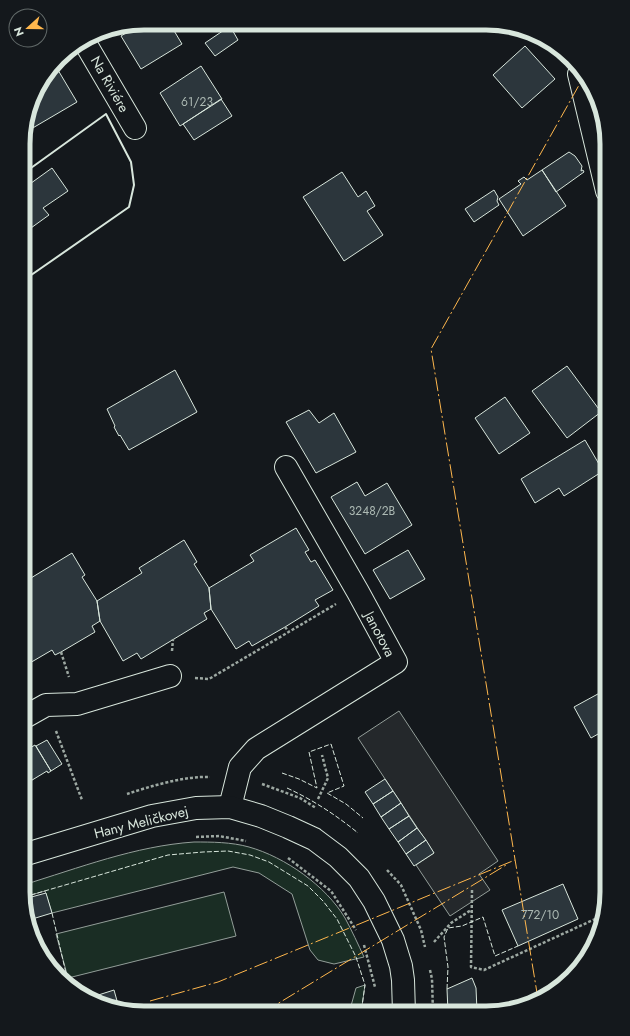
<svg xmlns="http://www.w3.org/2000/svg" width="630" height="1036" viewBox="0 0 630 1036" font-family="Jost,sans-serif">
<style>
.green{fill:#1a2d24;stroke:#939e99}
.parking{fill:#24282b;stroke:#939e99}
.building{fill:#2c363c;stroke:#d8e6dc}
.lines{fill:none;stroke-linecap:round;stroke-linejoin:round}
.minor-casing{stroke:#d8e6dc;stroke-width:24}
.tertiary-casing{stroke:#d8e6dc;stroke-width:24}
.path{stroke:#9da8a2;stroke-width:2.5;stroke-dasharray:3 2;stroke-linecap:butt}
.minor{stroke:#14181c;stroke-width:22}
.tertiary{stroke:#14181c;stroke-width:22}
.fence{stroke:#d8e6dc;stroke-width:1;stroke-dasharray:5 2;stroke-linecap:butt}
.wall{stroke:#d8e6dc;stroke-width:2}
.power{stroke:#ffb74d;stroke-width:1;stroke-dasharray:14 3 2 3;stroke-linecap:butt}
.labels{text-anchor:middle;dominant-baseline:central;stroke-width:3;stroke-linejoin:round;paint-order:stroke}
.number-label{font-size:12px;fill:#adbab4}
.street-label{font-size:14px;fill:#d8e6dc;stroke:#14181c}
.rim{fill:none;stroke:#d8e6dc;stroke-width:5}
</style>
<rect width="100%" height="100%" fill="#14181c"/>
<path class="green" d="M194,842c18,0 37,0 55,5 36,10 77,39 96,71 7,13 13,26 19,39l-30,7 -16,-4 -8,-10 -18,-56 -33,-21 -26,-6 -181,46 -7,-22 -21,6 -1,-12c56,-17 112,-39 171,-43z
M224,892l12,44 -168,42 -12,-44z
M365,985l-4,28h-12l7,-25z"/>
<path class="parking" d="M399,711l99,150 -19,13 11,16 -40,26 -34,-51 18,-12 -76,-115z"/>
<path class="building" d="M157,23l4,6 9,-5 12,20 -41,25 -20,-33 20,-12z
M230,26l8,14 -23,16 -10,-13z
M525,46l30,33 -33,29 -29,-33z
M55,65l22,37 -46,27 -5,-8 10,-31z
M201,66l21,33 -42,27 -20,-33z
M221,99l11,17 -38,24 -11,-16z
M569,152l6,4 7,10 -1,5 2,-1 1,2 -28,20 -14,-22z
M52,168l16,23 -25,17 6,7 -25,18v-47l2,-1 1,1z
M542,170l24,36 -43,30 -24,-37 22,-15 -3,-3 6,-4 3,3z
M342,172l16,25 8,-6 9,15 -8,5 16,24 -39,26 -41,-64z
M494,190l4,7 -1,4 2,4 -25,17 -9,-13z
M567,366l34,46 -34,26 -35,-47z
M175,370l22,42 -68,38 -9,-15 -1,1 -5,-9 1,-1 -8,-17z
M505,397l25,36 -31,21 -24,-36z
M309,410l10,13 15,-10 22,39 -40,21 -30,-51z
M585,440l18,31 -39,25 -5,-8 -24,15 -14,-24z
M357,482l8,14 22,-13 25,42 -47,29 -34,-57z
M607,505v19l-8,-14z
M296,528l13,22 -4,2 6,10 4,-2 18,30 -18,10 4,6 -34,21 -33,19 -3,-5 -13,8 -25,-40 -2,-21 45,-27 -4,-6z
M184,540l13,22 -3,2 15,24 2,21 -7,4 3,6 -66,40 -4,-6 -14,8 -23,-40 -3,-20 45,-28 -3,-5z
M408,550l17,29 -35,20 -17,-29z
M72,553l13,22 -3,2 15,24 3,20 -8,5 3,6 -34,20 -6,3 -3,-5 -29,17v-77l7,-4 -4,-5z
M607,689v40l-16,9 -17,-31z
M47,740l15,24 -11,7 -15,-25z
M35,745l16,26 -3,2 -1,-2 -23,14 -1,-2v-31z
M385,779l8,12 -20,13 -8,-12z
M393,791l8,12 -20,14 -8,-13z
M401,803l8,13 -20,13 -8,-12z
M409,816l8,12 -19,14 -9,-13z
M417,828l9,12 -20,14 -8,-12z
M426,840l8,13 -20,13 -8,-12z
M563,884l15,35 -60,27 -16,-36z
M46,893l6,20 -23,7 -5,-21z
M601,928v3l-6,9 -3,-8z
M472,978l4,10 1,23 -29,1 -1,-23z
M114,990l5,18 -27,-11z"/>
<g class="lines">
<g class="minor-casing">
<path id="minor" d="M84,41l51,87
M579,74l28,117
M23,718l23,-13 31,-1 93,-28
M230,807l10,-40 16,-18 140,-87 -38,-70 -72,-125"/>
</g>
<g class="tertiary-casing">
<path id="tertiary" d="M23,855l129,-39 44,-8 34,-1 31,9 27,11 26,12 24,18 21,21 15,23 19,39 8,26 2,14 1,33"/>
</g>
<path class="path" d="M285,627l4,5
M172,651l1,-12
M61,652l8,25
M195,678l14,1 127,-75
M56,731l26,69
M262,784l38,14 16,10
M127,794c24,-8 57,-18 83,-17
M318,799l10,-21 -6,-23
M196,837l23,-1 27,5
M288,858l43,33 25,39
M387,870l14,15 20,45 4,17
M472,890l-1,77 13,3 120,-55
M434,942l17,-19 20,-13
M364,945l11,42
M430,970l2,9 1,34
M375,1013v-8"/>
<use href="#minor" class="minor"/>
<use href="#tertiary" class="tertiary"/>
<path class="fence" d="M282,773l17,6 18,9 -8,-36 22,-8 13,42 -17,7 19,11 17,14
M287,788c26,12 49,27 71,45
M24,897l144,-42 35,-3 25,-1 22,4 19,7 39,24 15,15 14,18 19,38 9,28 -4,28
M52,913l17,73
M447,989l1,-22 -4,-30 4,-9 14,-2 21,-9 12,39 23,-10"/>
<path class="wall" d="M24,280l105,-73 5,-22 -3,-23 -25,-48 -82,59"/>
<path class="power" d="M538,999l-107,-650 152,-271
M150,1001l68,-19 297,-122
M264,1012l242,-147"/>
</g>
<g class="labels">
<g class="number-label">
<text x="197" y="102">61/23</text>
<text x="372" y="511">3248/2B</text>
<text x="540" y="915">772/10</text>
</g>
<g class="street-label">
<text transform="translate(110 84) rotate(60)">Na Riviére</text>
<text transform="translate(380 634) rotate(62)">Janotova</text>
<text transform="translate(141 822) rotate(-14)">Hany Meličkovej</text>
</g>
</g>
<path d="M0 0H630V1036H0ZM144 30H486A114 114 0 0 1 600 144V892A114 114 0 0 1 486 1006H144A114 114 0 0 1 30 892V144A114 114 0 0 1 144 30Z" fill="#14181c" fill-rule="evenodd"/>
<path class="rim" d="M144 30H486A114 114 0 0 1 600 144V892A114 114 0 0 1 486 1006H144A114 114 0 0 1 30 892V144A114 114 0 0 1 144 30Z"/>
<g transform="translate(28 28) rotate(249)"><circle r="19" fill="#14181c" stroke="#626a69"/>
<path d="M0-3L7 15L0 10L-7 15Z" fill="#ffb74d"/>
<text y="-6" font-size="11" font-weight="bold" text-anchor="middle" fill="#d8e6dc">N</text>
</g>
</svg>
